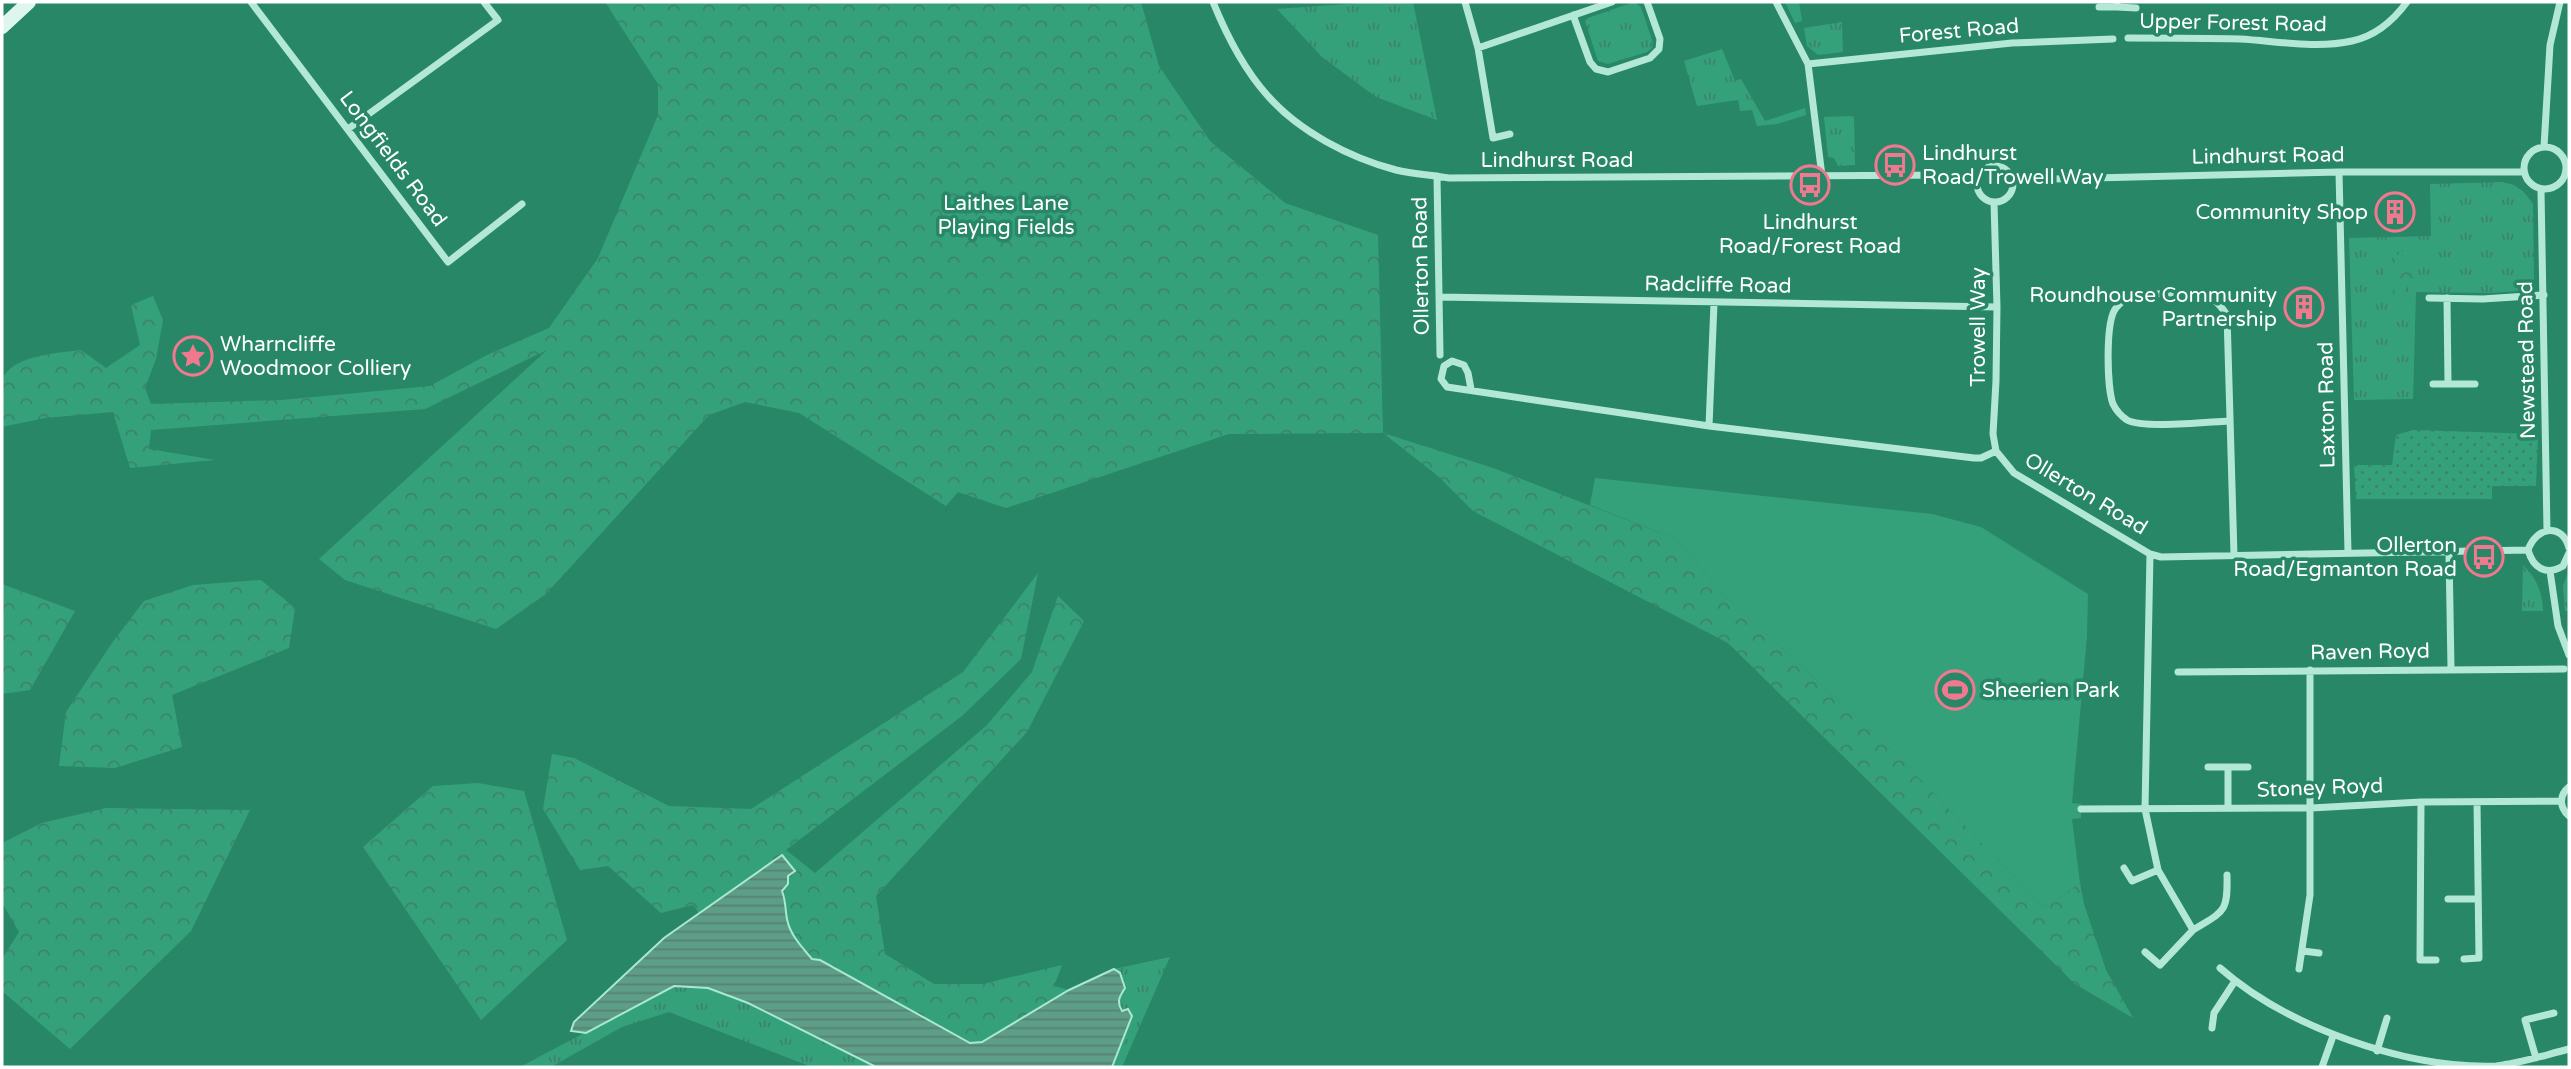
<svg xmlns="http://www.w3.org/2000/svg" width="2571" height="1069" viewBox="0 0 2571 1069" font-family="'Varela Round',sans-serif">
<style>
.grass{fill:url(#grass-tufts)}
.forest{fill:url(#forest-crowns)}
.garden{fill:url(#garden-dots)}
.pitch{fill:#35a17b}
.water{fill:url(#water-rules);stroke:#a8e9d1;stroke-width:2}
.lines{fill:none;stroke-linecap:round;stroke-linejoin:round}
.minor{stroke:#b3e8d6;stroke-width:7}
.secondary{stroke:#ddf7ef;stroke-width:14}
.labels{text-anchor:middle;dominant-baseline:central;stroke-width:7;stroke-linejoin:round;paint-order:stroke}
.street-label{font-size:21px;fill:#fff;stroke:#278767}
.poi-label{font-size:21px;fill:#fff;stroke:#278767;text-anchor:start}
.park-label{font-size:21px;fill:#fff;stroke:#278767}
</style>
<defs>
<pattern id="grass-tufts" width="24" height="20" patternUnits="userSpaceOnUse" patternTransform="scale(1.75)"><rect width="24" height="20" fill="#35a17b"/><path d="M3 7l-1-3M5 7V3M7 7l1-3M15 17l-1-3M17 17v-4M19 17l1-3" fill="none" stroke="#3d836b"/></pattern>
<pattern id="forest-crowns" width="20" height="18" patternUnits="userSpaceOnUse" patternTransform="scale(1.75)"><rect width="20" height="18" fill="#35a17b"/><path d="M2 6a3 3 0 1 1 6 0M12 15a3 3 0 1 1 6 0" fill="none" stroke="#3d836b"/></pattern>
<pattern id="garden-dots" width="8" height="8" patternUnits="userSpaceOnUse" patternTransform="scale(1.75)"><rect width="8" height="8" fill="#35a17b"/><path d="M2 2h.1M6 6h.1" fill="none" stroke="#3d836b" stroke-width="1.8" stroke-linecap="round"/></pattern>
<pattern id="water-rules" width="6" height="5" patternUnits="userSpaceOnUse" patternTransform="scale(1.75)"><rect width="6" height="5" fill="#5d9e88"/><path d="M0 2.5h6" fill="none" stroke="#578173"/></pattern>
</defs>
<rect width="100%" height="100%" fill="#278767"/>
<path class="grass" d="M1374,2h39l24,118 -61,-23 -54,-40 -45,-48z
M1634,2l7,5 12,36 -1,5 -5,4 -39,12 -10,-3 -13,-40 3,-3z
M1785,2h14l3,19 -7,2z
M1842,22l1,30 -25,3 -11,-9 -3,-18z
M1722,49l13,32 6,-2 24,42 40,-13 1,7 -29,9 -20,2 -5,-16 -12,1 -2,-11 -41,6 -13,-45z
M1854,116l1,49 -17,1 -4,-8 -6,-1 -4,-40z
M2502,182l12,3 10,7 9,12 1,82 -4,4 -41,3 -73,-1 -3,107 -59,1 -5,-162 82,-2 -1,-52z
M2523,565c14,14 19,26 20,46h-21z
M2569,570v41h-4l-2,-25z
M1170,957l-48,110h-10l20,-51c-12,-6 -12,-9 -13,-21l5,-4v-11l-10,-11z
M673,986l35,2 40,15 128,64h-64l-143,-55 -47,15 -71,40h-31z"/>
<path class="forest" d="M605,2h536l18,64 51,75 75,62 93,32 5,198 110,35 183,71 49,57 162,149 158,163 35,-25 4,21 22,66 27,48 -58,-34 -347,-341 -255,-132 -35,-35 -55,-43 -154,1 -223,74 -48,-16 -12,14 -147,-93 -54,-11 -36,13 -163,179 -50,35 -151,-49 -26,-21 228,-209 -122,59 -274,21 -2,19 66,11 -85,8 -17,-56 -68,6 -43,9c0,-14 -2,-32 0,-45 6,-27 58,-29 79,-32l25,18 34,-23 -9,-40 22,-9 10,24 -7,39 -11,29 6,16 131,-4 148,-14 57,-31 62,-27 49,-70 60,-143v-31z
M2408,248l9,2v32l-11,1 -1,13h-12l-1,-15 -9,-7v-10z
M1038,573l-17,86 -59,57 -176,134 29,23 171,-147 46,-54 26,-76 26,25 -57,111 -151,164 9,58 49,30h48l80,-19 -8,21 15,4 -87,52 -12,1 -150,-83 -8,-1c-9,-12 -22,-24 -25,-40 -2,-10 -1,-18 -5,-28l6,-15 -6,-21 -83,58 -6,-8 -32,8 -53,-47 -28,4 -37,-61 9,-55 22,4 95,48 82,3 212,-137z
M261,580l34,28 -6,40 -117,47 10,52 -67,21 -56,-2 7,-54 46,-69 32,-42 49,-16z
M2,584l73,27 -45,79 -28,4z
M478,783l46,8 43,149 -86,80 -118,-173 70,-61z
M106,808l144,2 -59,121 -121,118 -68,-58v-32l17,-27 -17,-29v-60l40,-20z"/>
<path class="garden" d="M2413,430l125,4 -2,52h-44v13h-136l-2,-34h38l4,-30z"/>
<path class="pitch" d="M1595,478l337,36 49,13 107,67 -1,42 -15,167 9,1v14l-9,1 8,64 -35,25 -158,-163 -162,-149 -49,-57 -86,-34z"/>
<path class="water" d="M782,855l13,16 -7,5v8l-6,7c4,10 3,18 5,28 3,16 15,28 25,40l8,1 150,83 12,-1 87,-52 45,-21 6,4 5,15c-5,8 -9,13 -3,23l6,-2 4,7 -20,51h-236l-128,-64 -40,-15 -34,-2 -88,47 -15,-2 3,-9 90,-84z"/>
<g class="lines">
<path class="minor" d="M251,2l197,260 74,-58
M1213,2c13,32 30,66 54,93 31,36 83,63 129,75 17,4 36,5 53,8l506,-3 22,7
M1465,2l13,46 15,90 17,-4
M1776,2l32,62 14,112
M2117,2v5l19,1
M2099,7h18
M1573,15l17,47 6,7 12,3 42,-14 9,-9 1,-10 -13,-37
M2128,38c37,0 75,0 112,1 36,2 76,10 112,2 24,-5 41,-20 55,-39
M1478,48l134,-46
M1808,64l204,-21 101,-4
M348,129l150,-109 -14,-18
M2524 168a21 21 0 1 1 42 0a21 21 0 1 1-42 0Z
M2544,147l6,-102 10,-43
M1977 184a18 18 0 1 1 36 0a18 18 0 1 1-36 0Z
M2339,172l9,381
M1437,176l3,179
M2014,180l325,-8h184
M2541,190l6,341
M1994,202l3,105 -1,74 -3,53 3,17 18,22 136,81 11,3 367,-7
M1439,297l558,10
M2429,298l54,1 61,-4
M2447,298l1,86
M2433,384h42
M1471,389l-3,-16 -4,-8 -12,-4 -8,5 -3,13 6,8 262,39 265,32h7l15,-7
M2229,421c-22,1 -85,8 -102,-1 -6,-4 -11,-10 -14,-16 -6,-16 -8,-83 3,-96 3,-4 8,-8 12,-9 14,-6 67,-8 80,-3 9,4 14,12 19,19l7,240
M1709,426l5,-123
M2569,548c-7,-26 -33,-21 -41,2 5,18 18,26 35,16l6,-13
M2449,553l2,115
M2550,571l8,55 11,29
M2178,672l386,-3
M2208,767h40
M2228,768v40
M2569,787c-10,8 -10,20 0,29
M2421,802l-1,158h16
M2081,809l230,-1 110,-6 140,-1
M2124,868l8,13 26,-11
M2448,899h30
M2193,930c31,-19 35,-17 34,-55
M2303,951l16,2
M2145,952l15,13 33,-35 -35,-60 -13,-61 5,-255
M2464,959l15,-1 -2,-156
M2220,968c67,59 186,101 276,98 25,-3 49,-11 73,-17
M2299,969l11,-74v-225
M2212,1028l2,-15 21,-32
M2377,1051l10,-33
M2536,1058l-11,-38 29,-7
M2322,1067l11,-31"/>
<path class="secondary" d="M2,27l27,-25"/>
</g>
<defs>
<g id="bus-ring" transform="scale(2.0125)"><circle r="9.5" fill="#278767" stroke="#f1798f" stroke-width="1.5"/><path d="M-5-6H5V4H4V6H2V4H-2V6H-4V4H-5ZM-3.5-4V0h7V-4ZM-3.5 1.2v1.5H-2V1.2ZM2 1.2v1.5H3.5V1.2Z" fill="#f1798f"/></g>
<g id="building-ring" transform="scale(2.0125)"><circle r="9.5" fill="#278767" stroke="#f1798f" stroke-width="1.5"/><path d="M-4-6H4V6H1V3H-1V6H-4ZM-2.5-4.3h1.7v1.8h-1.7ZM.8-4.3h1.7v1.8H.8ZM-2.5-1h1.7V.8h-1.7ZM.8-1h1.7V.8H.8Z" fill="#f1798f"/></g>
<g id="sight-ring" transform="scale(2.0125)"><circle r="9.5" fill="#278767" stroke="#f1798f" stroke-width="1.5"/><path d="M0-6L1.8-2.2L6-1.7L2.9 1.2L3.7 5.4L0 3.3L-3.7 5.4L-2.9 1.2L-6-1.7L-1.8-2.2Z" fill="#f1798f"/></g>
<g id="stadium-ring" transform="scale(2.0125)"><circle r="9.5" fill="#278767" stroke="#f1798f" stroke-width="1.5"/><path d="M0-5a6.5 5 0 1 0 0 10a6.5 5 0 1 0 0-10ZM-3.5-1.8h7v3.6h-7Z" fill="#f1798f"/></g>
</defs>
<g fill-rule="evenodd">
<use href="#bus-ring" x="1895" y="165"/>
<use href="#bus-ring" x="1810" y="185"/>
<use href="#building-ring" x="2395" y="212"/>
<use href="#building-ring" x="2304" y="307"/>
<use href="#sight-ring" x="193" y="356"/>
<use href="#bus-ring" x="2484" y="557"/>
<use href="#stadium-ring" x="1955" y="690"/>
</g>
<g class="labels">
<g class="street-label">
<text transform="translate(2233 23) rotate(1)">Upper Forest Road</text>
<text transform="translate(1959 31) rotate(-5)">Forest Road</text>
<text transform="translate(2268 156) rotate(-1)">Lindhurst Road</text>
<text transform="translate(393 159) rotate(53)">Longfields Road</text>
<text x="1557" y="160">Lindhurst Road</text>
<text transform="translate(1421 266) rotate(-91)">Ollerton Road</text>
<text transform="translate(1718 285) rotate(1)">Radcliffe Road</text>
<text transform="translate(1978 327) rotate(-90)">Trowell Way</text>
<text transform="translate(2527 360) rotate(-91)">Newstead Road</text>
<text transform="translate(2327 405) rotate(-91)">Laxton Road</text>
<text transform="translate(2086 494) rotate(31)">Ollerton Road</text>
<text transform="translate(2370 652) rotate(-1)">Raven Royd</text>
<text transform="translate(2320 788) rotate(-2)">Stoney Royd</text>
</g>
<g class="poi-label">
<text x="1922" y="153">Lindhurst<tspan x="1922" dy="24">Road/Trowell Way</tspan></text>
<text x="2368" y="212" text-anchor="end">Community Shop</text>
<text x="1810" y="222" text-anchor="middle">Lindhurst<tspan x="1810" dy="24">Road/Forest Road</tspan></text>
<text x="2277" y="295" text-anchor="end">Roundhouse Community<tspan x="2277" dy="24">Partnership</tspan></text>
<text x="220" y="344">Wharncliffe<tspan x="220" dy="24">Woodmoor Colliery</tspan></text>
<text x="2457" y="545" text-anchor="end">Ollerton<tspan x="2457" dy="24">Road/Egmanton Road</tspan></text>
<text x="1982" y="690">Sheerien Park</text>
</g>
<g class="park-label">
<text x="1006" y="203">Laithes Lane<tspan x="1006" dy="24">Playing Fields</tspan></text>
</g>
</g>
<rect width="2571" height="1069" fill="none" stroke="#ffffff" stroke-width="7"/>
</svg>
